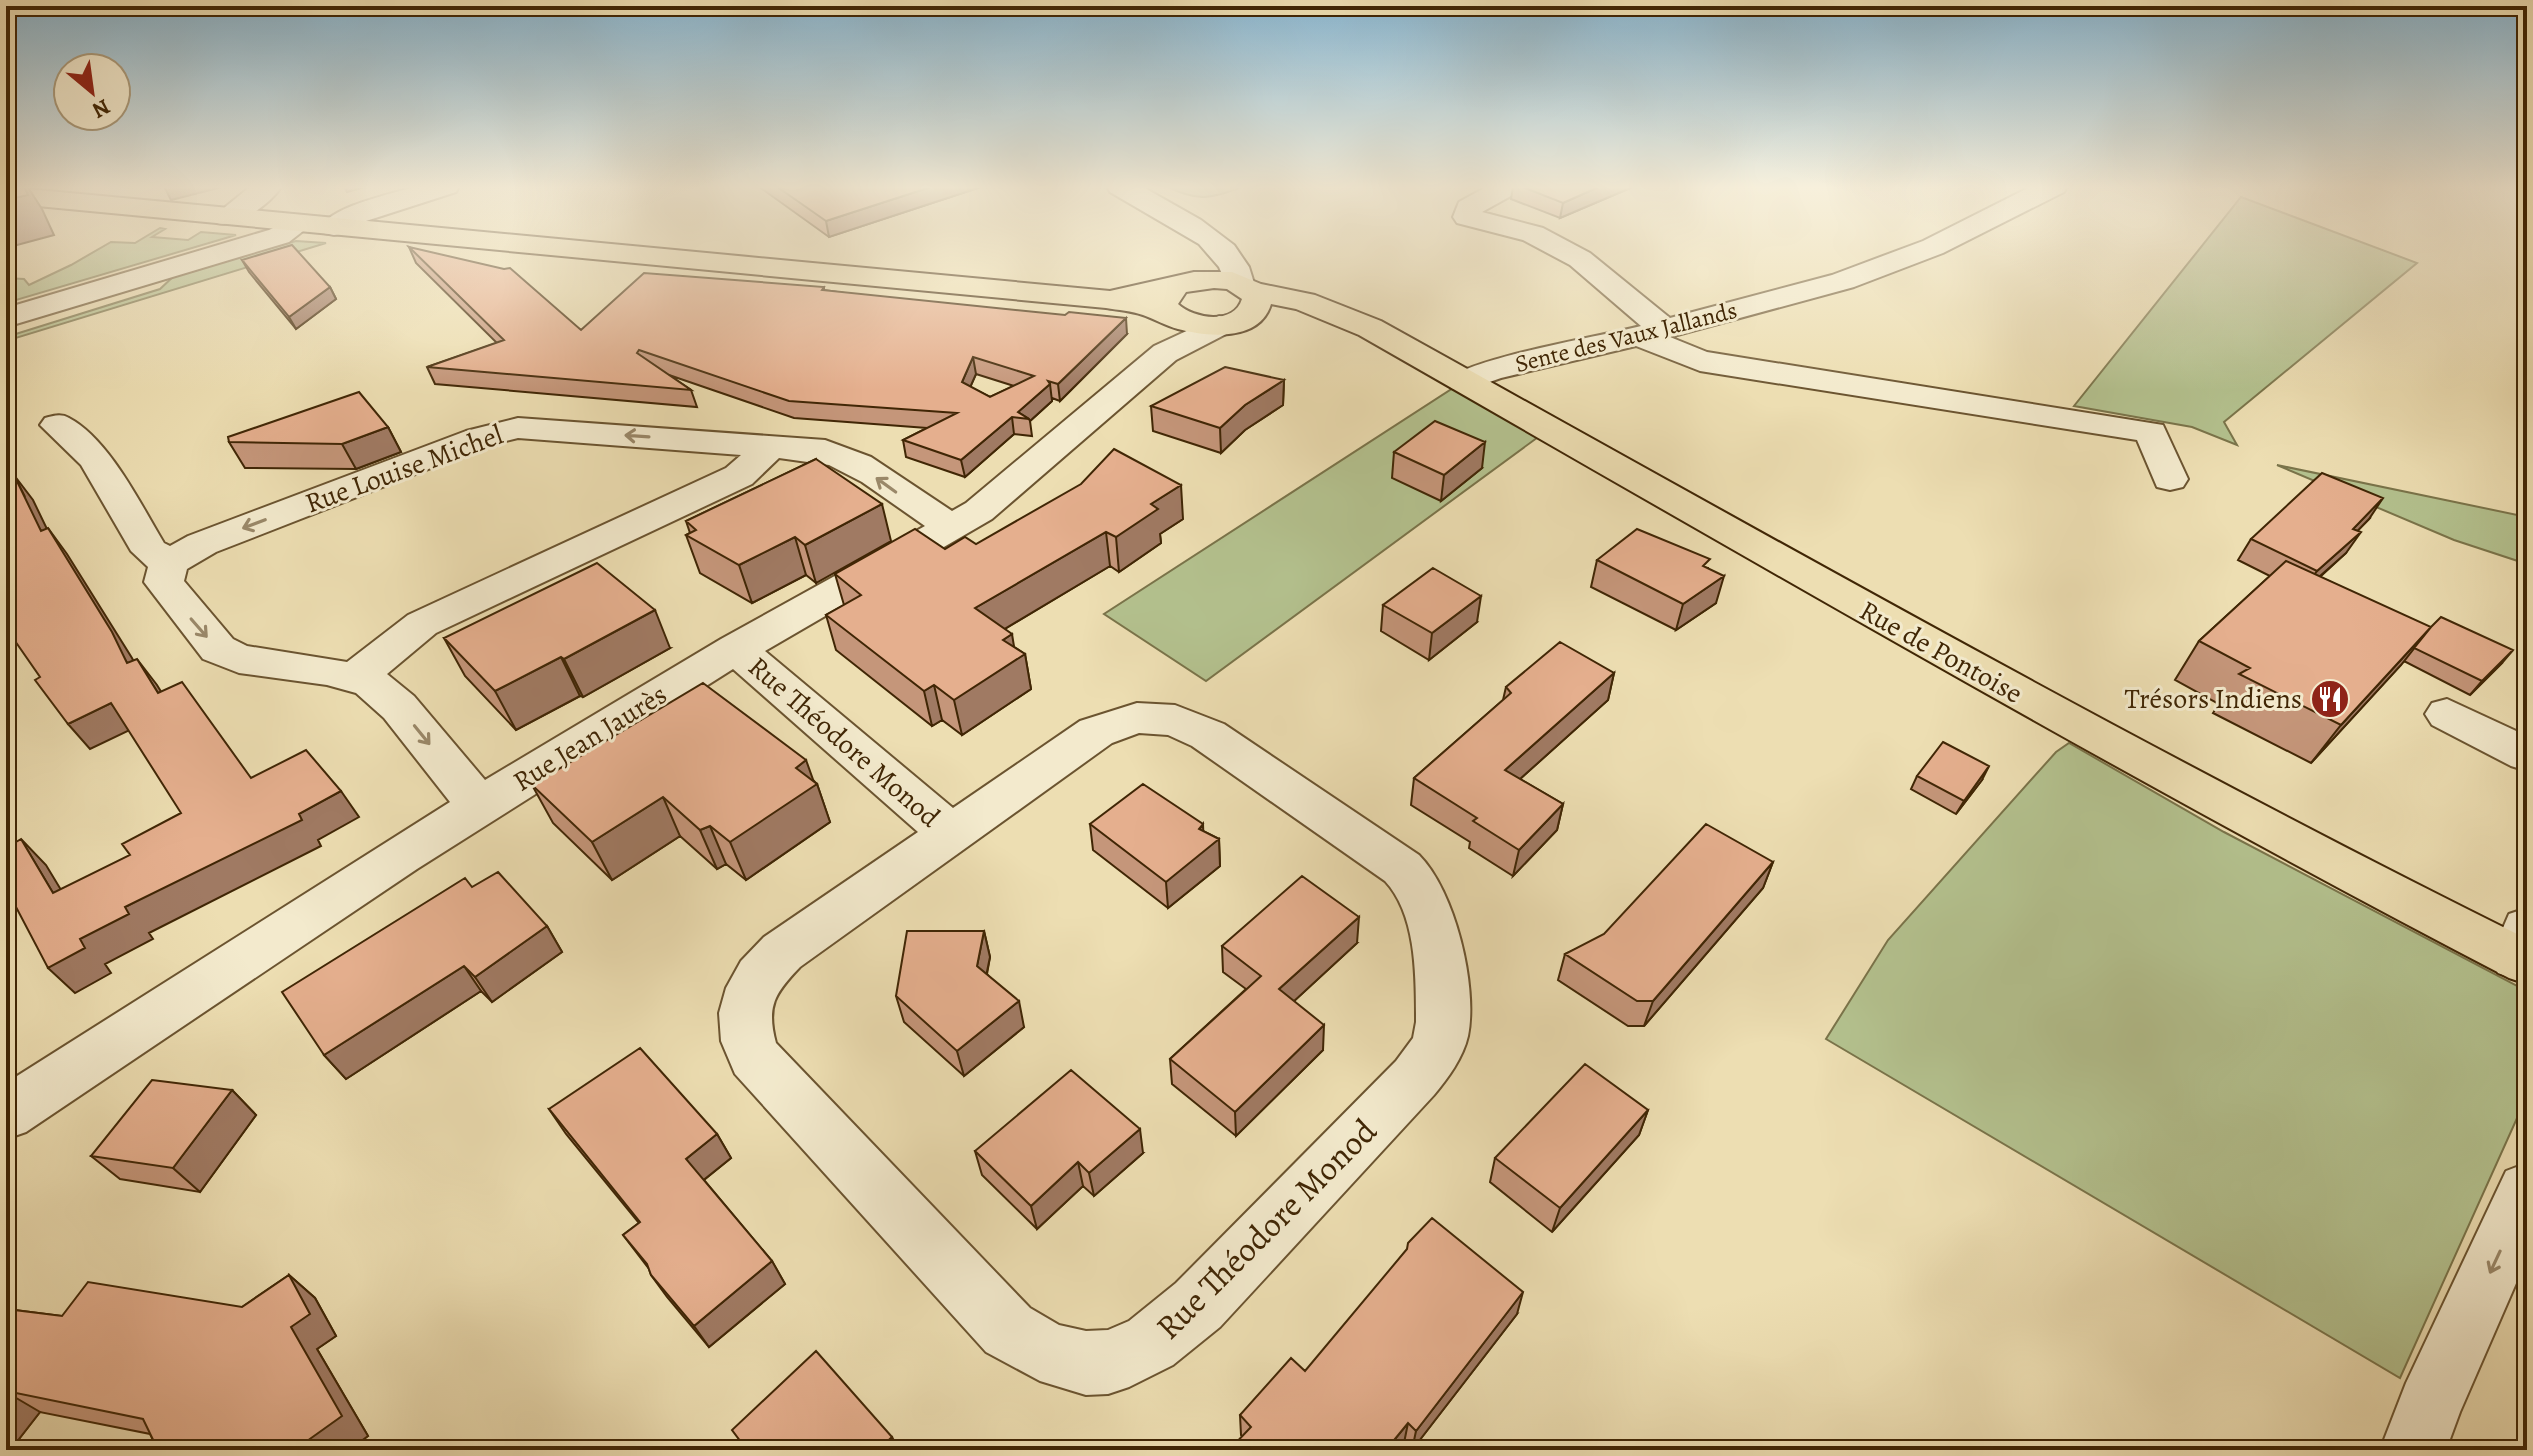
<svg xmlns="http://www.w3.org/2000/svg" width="2533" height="1456" viewBox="0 0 2533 1456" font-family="Alegreya,serif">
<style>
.green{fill:#b4c28f;stroke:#7a744a;stroke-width:2}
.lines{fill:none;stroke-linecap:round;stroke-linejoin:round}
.minor-casing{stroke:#6b5430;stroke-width:4}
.major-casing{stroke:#402605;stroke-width:4}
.minor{fill:#f3eacd;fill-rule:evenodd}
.major{fill:#eddeb2;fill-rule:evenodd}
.wall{fill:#c5967a;stroke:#402605;stroke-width:2;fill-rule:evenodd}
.shaded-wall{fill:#a07a63;stroke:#402605;stroke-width:2}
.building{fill:#e5af8e;stroke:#402605;stroke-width:2;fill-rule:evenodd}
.oneway{stroke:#9a8869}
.labels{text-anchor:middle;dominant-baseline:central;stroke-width:6;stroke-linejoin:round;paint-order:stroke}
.far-street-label{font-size:24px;fill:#402605;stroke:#f3eacd}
.street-label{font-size:28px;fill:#402605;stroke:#f3eacd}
.poi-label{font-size:28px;fill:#402605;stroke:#f3eacd;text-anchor:end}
.near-street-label{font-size:34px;fill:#402605;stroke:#f3eacd}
</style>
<rect width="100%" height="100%" fill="#eddeb2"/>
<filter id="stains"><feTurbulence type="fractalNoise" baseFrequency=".0025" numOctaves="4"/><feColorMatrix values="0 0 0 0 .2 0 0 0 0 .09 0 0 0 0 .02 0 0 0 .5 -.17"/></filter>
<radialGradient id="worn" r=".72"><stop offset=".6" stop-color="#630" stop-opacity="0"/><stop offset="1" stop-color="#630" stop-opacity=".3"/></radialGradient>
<path class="green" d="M1166,186h79c-34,12 -45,17 -79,0z
M2241,197l176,66 -193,159 13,23 -45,-18 -118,-21z
M160,228l5,1 -13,8 36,3 13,-8 35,3 -230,68v-25l18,1 5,6 42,-20 40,-23 24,1z
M296,241l30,2 -320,98v-4l154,-48 15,-14z
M1464,381l85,48 -343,252 -102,-67z
M2277,465l250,52v47l-73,-24z
M2069,743l155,89 303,159v105l-127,282 -574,-339 62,-99 168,-188z"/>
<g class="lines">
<g class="minor-casing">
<path id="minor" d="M251,186h31c-12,18 -44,42 -65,37l-4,-6z
M417,186h42l-3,6 -90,29 -22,12 -10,2 -10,-2 -4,-6c15,-22 72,-33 97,-41z
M1107,186h34l60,34 33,25 15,22 5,16 -4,6 -11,3 -11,-3 -9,-22 -20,-23 -89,-52z
M1488,186h33l-3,6 -36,20 61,16 47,25 80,65 162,-43 91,-34 109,-55h35l-3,6 -121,61 -89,34 -184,50 37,15 456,73 25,54 -5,8 -13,3 -13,-3 -20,-47 -437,-69 -64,-25 -135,32 -37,13 -12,-3 -5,-7c16,-22 160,-46 194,-55l-71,-61 -47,-25 -66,-17 -4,-6 6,-15z
M298,216l10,2 4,6 -23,18 -283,85v-19l263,-78z
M1219,316l11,2 5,7 -5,7 -54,28 -184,159 -227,132 188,157 127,-87 57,-18 38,2 49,19 195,131c36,36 59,131 49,181 -5,22 -20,42 -34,59l-214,232 -47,38 -44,22 -21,7 -22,1 -46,-14 -54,-29 -251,-278 -14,-33 -2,-28 7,-25 15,-27 23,-24 154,-105 -185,-163 -316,200 -391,263 -20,7v-56l444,-281 -66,-84 -28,-25 -29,-8 -88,-12 -36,-14 -59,-77 4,-15 -17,-16 -50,-86 -41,-40 5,-7c8,-2 16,-5 24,0 40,21 72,87 95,125l6,3 18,-10 278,-105 52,-13 307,22 46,17 81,54 14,-8 188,-157zM518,438l223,17 -15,13 -318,147 -61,47 -100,-16 -14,-7 -49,-58 3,-12 29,-17 274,-107zM779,458l50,7 33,17 63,44 -204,113 -236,141 -71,-84 -27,-22 49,-41 316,-149zM1139,733l29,2 24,11 193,135c32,34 31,97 31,141l-3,16 -17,23 -220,222 -47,38 -21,9 -22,1 -27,-6 -29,-17 -254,-265c-10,-37 -1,-50 24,-76l312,-224z
M2447,699l80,37v35l-16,-5 -79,-41 -7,-11 7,-11z
M2527,908v67l-11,4 -18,-6 -8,-15 19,-44z
M2527,1163v95l-67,154 -14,38h-66l26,-67 100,-212z"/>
</g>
<g class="major-casing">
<path id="major" d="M6,187l1104,104 84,-19h38l29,12 54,11 66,26c380,211 757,425 1146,618v45l-18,-6c-390,-203 -769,-425 -1150,-643l-63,-26 -25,-5c-11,38 -64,33 -93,25 -12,-3 -23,-10 -35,-14 -11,-4 -25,-5 -37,-7l-1100,-105zM1214,288l13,1 15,10c-8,26 -48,20 -64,5l8,-12z"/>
</g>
<use href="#minor" class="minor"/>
<use href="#major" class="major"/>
</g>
<path class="wall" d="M758,186h226l-155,51z
M1513,186h122l-75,32 -49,-19z
M409,247l172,83 243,-43v3l303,44 -67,67 -8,-3v3l-22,20 2,15 -18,-2 -49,43 -59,-20 -3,-17 24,-12 -133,-10 -125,-43 22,15 6,17 -262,-23 -8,-17 70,-24 -81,-80zM976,374l38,12 -24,11 -20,-10z
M242,260l88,27 6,12 -40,30 -47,-57z
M1284,380l-1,25 -38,25 -24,23 -68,-22 -2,-25z
M388,427l13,25 -45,17 -111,-1 -16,-26z
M1394,452l88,16 -41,33 -49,-23z
M816,459v124l-10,-8 -54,28 -52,-30 -14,-38 4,-2 -4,-12z
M1183,519l-23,15 1,9 -42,29 -9,-6 -105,63 9,18 11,7 6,35 -69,46 -20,-15 -10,6 -96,-76 -10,-35 18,-10 -9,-31 110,-25z
M2369,519l-12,12 -11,22 -26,24 182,86 -32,32 -66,-34 -93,102 -98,-50 6,-9 -44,-24 24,-39 71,-65 -32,-16 13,-21z
M1597,560l111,8 8,35 -40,27 -85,-43z
M1383,605l94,17 -48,38 -48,-29z
M444,638l226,10 -87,49 -3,-1 -64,34 -51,-54z
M1614,673l-6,27 -88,79 43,25 -6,26 -44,46 -44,-28 1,-6 -59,-37 3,-27 89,-78 3,-13z
M1917,776l65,4 -26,34 -45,-25z
M813,780l4,4 13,38 -84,58 -20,-16 -9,5 -37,-33 -68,44 -59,-57 -21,-38z
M1090,824h113v7l16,8 1,27 -52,42 -75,-58z
M1773,862l-10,26 -119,138h-16l-70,-46 7,-26z
M472,887l75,39 15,26 -70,50 -11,-11 -135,88 -22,-24z
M984,931l6,26 -3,17 37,53 -60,49 -60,-54 -8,-26z
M1357,943l-63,58 29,49 -87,86 -64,-52 -2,-25 76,-70 -23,-17 -1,-26z
M232,1090l24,25 -56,77 -80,-13 -29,-23z
M549,1109l168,25 14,24 -27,22 68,81 13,23 -76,63 -42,-50 -16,-22 -2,-6 -26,-34 16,-12 -73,-89z
M1648,1110l-9,25 -87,97 -62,-50 5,-24z
M975,1151l168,2 -49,43 -11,-10 -46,43 -55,-54z
M289,1275l26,23 21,38 -19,13 51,87 -19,14h-191l-8,-16 -110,-22 -28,36 -6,-2v-137l56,7 180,-9z
M1517,1314l-105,136 -8,-7 -162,-7 -1,-1 -1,-20 65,-44z"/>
<path class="shaded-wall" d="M24,186h3l15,23 12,26 -48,13v-48z
M164,186h62l-55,14z
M344,186h24l-21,6z
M934,186h50l-155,51 -3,-16z
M1601,186h34l-75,32 3,-15z
M330,287l6,12 -40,30 -7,-12z
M1126,318l1,16 -67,67 -2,-17z
M973,357l3,17 -11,25 -3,-17z
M1284,380l-1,25 -38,25 -24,23 -1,-25 25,-23z
M1050,384l2,17 -22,20 -1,-2 -11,-7z
M1012,417l2,17 -49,43 -4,-17z
M388,427l13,25 -45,17 -14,-25z
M1485,442l-3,26 -41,33 3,-26z
M6,471l19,26 -11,-22 19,25 27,56 -19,-25 -35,-58z
M1181,485l2,34 -23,15 1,9 -42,29 -3,-35 35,-33z
M2383,498l-14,21 -30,31 14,-21z
M882,504l9,37 -75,42 -11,-38z
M48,528l19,26 65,104 15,31 -20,-26z
M1106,532l4,34 -129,77 -6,-35z
M2361,532l-15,21 -44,39 15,-21z
M795,537l11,38 -54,28 -13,-38z
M1724,576l-8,27 -40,27 7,-26z
M1481,596l-4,26 -48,38 3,-27z
M655,610l15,38 -87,49 -19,-38z
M2431,627l-30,38 -90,98 30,-38z
M1012,634l4,25 9,-5 6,35 -69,46 -8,-35 49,-60z
M2513,650l-11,13 -32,32 12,-14z
M561,657l19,39 -64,34 -21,-39z
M137,659l20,26 21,34 -20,-26z
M1614,673l-6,27 -108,97 5,-27z
M934,685l8,35 -10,6 -8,-35z
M111,703l21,26 -42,20 -22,-25z
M806,760l9,25 2,-1 13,38 -84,58 -16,-38 66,-74z
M1989,766l-7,14 -26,34 8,-13z
M341,791l18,26 -41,23 3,6 -172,87 4,6 -48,25 6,9 -36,20 -27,-25 32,-29 45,-32z
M663,797l17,39 -68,44 -20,-38z
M1563,804l-6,26 -44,46 6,-26z
M1203,824l1,26 15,-11 1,27 -52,42 -2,-26z
M710,826l16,38 -9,5 -17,-39z
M21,839l25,26 32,53 -25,-25z
M1773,862l-10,26 -119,138 9,-25z
M1359,917l-2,26 -78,72v-26z
M547,926l15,26 -70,50 -17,-25z
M984,931l6,26 -7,34 -6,-25z
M464,966l17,25 -135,88 -22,-24z
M1019,1001l5,26 -60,49 -7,-25z
M1324,1025l-1,25 -87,86 -1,-24z
M232,1090l24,25 -56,77 -27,-24z
M1648,1110l-9,25 -87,97 8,-24z
M1140,1129l3,24 -49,43 -5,-23z
M717,1134l14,24 -30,24 -15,-23z
M1078,1162l5,24 -46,43 -6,-23z
M772,1261l13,23 -76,63 -15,-21z
M289,1275l26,23 21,38 -19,13 51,87 -19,14h-47l-2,-4 -9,-119z
M1523,1292l-6,22 -105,136 4,-19z
M6,1392l34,20 -28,36 -6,-4z
M1408,1423l-4,20 -6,7h-12z
M892,1437l7,13h-21z"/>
<path class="building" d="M6,186h18l4,9 -22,5z
M776,186h158l-108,35z
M1520,186h81l-38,17z
M292,245l38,42 -41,30 -47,-57z
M409,247l95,22 6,-1 71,62 63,-57 180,14 -2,3 243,25 4,-3 57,6 -68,66 -10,-3 2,3 -32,28 11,7 -17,-2 -51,43 -58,-20 54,-27 -168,-12 -150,-51 -2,3 54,37 -264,-23 77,-27zM973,357l61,19 -44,21 -28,-15z
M1225,367l59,13 -39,25 -25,23 -69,-22z
M359,392l29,35 -46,17 -113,-2 -1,-5z
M1435,421l50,21 -41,33 -50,-23z
M1114,449l67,36 -30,19 7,5 -42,28 -10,-5 -131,76 37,26 -9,6 22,14 -71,46 -20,-15 -10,6 -98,-76 35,-20 -26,-21 80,-45 30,20 20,-12 11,7 105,-60z
M816,459l66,45 -77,41 -10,-8 -56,28 -53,-30 10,-5 -10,-9z
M6,473l3,4 5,-2 27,56 7,-3 64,104 15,31 10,-4 21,34 24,-11 69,96 55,-28 35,41 -42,23 3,6 -177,87 4,7 -49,25 5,9 -37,20 -42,-80v-40l15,-9 32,54 77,-38 -8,-11 59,-31 -70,-110 -43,21 -33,-44 5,-3 -34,-49z
M2322,473l61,25 -30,31 8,3 -44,39 -66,-32z
M1637,529l73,30 -7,7 21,10 -41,28 -86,-44z
M2286,561l145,66 -90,98 -102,-51 11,-6 -51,-27z
M597,563l58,47 -91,49 -3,-2 -66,34 -51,-53z
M1433,568l48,28 -49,37 -49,-28z
M2441,617l72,33 -31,31 -68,-33 17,-21z
M1560,642l54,31 -109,97 58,34 -44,46 -46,-29 4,-3 -63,-40 97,-85 -5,-6z
M703,683l103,77 -10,8 21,16 -87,58 -20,-16 -10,4 -37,-33 -71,45 -60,-57z
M1943,742l46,24 -25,35 -47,-25z
M1143,784l60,40 -4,5 20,10 -53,43 -76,-58z
M1706,824l67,38 -120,139h-16l-72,-47 39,-20z
M498,872l49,54 -72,51 -11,-11 -140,89 -42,-63 183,-114 7,9z
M1302,876l57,41 -80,72 45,36 -89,87 -65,-53 91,-83 -39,-30z
M907,931h77l-7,35 42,35 -62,50 -61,-55z
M640,1048l77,86 -31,25 86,102 -78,65 -43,-51 -4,-11 -24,-29 17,-13 -91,-113z
M1585,1064l63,46 -88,98 -65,-50z
M1071,1070l69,59 -51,44 -11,-11 -47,44 -56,-55z
M152,1080l80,10 -59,78 -82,-12z
M1432,1218l91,74 -107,139 -8,-8 -22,27h-157l22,-23 -11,-12 51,-57 14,13 102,-122 1,-6z
M289,1275l21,39 -19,13 51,89 -42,30 2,4h-144l-15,-31 -137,-28v-82l56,7 26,-34 154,25z
M816,1351l76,86 -14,13h-131l-15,-20z"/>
<defs><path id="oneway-shaft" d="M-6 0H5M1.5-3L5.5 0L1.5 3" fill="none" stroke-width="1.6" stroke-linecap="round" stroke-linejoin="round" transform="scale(2)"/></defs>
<g class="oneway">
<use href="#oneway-shaft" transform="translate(637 436) rotate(-176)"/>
<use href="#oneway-shaft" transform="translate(886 485) rotate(-144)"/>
<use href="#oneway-shaft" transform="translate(254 524) rotate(159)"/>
<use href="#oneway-shaft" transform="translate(199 628) rotate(49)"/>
<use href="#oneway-shaft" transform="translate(422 735) rotate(51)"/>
<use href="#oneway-shaft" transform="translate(2495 1262) rotate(115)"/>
</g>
<linearGradient id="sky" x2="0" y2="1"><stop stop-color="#89b7d2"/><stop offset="0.48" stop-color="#f7f0dc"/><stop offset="1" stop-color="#f7f0dc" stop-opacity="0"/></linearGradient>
<rect width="2533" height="390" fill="url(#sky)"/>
<defs>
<g id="restaurant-disc" transform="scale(2)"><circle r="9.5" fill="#8f2418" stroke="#f3eacd"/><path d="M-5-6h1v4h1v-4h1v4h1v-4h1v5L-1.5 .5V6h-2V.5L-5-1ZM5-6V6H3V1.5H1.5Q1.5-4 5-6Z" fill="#fff"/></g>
</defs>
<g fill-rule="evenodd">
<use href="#restaurant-disc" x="2330" y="699"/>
</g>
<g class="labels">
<g class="far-street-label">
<text transform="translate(1626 337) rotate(-14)">Sente des Vaux Jallands</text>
</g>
<g class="street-label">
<text transform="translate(404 469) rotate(-20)">Rue Louise Michel</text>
<text transform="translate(1941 652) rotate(29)">Rue de Pontoise</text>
<text transform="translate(590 738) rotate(-32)">Rue Jean Jaurès</text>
<text transform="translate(844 742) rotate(41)">Rue Théodore Monod</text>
</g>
<g class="poi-label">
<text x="2302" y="699">Trésors Indiens</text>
</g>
<g class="near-street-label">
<text transform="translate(1266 1229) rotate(-45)">Rue Théodore Monod</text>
</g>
</g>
<rect width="2533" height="1456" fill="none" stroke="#eddeb2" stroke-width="32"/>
<rect x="8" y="8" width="2517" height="1440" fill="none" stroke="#402605" stroke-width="4"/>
<rect x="16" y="16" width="2501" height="1424" fill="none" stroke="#402605" stroke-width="2"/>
<g transform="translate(92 92) rotate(151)"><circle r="38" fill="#f3eacd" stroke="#ab9c7d" stroke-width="2"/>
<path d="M0-6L14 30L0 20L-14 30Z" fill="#8f2418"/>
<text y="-12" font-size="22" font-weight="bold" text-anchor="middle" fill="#402605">N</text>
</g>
<rect width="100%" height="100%" filter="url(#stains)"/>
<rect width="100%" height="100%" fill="url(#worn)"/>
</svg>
